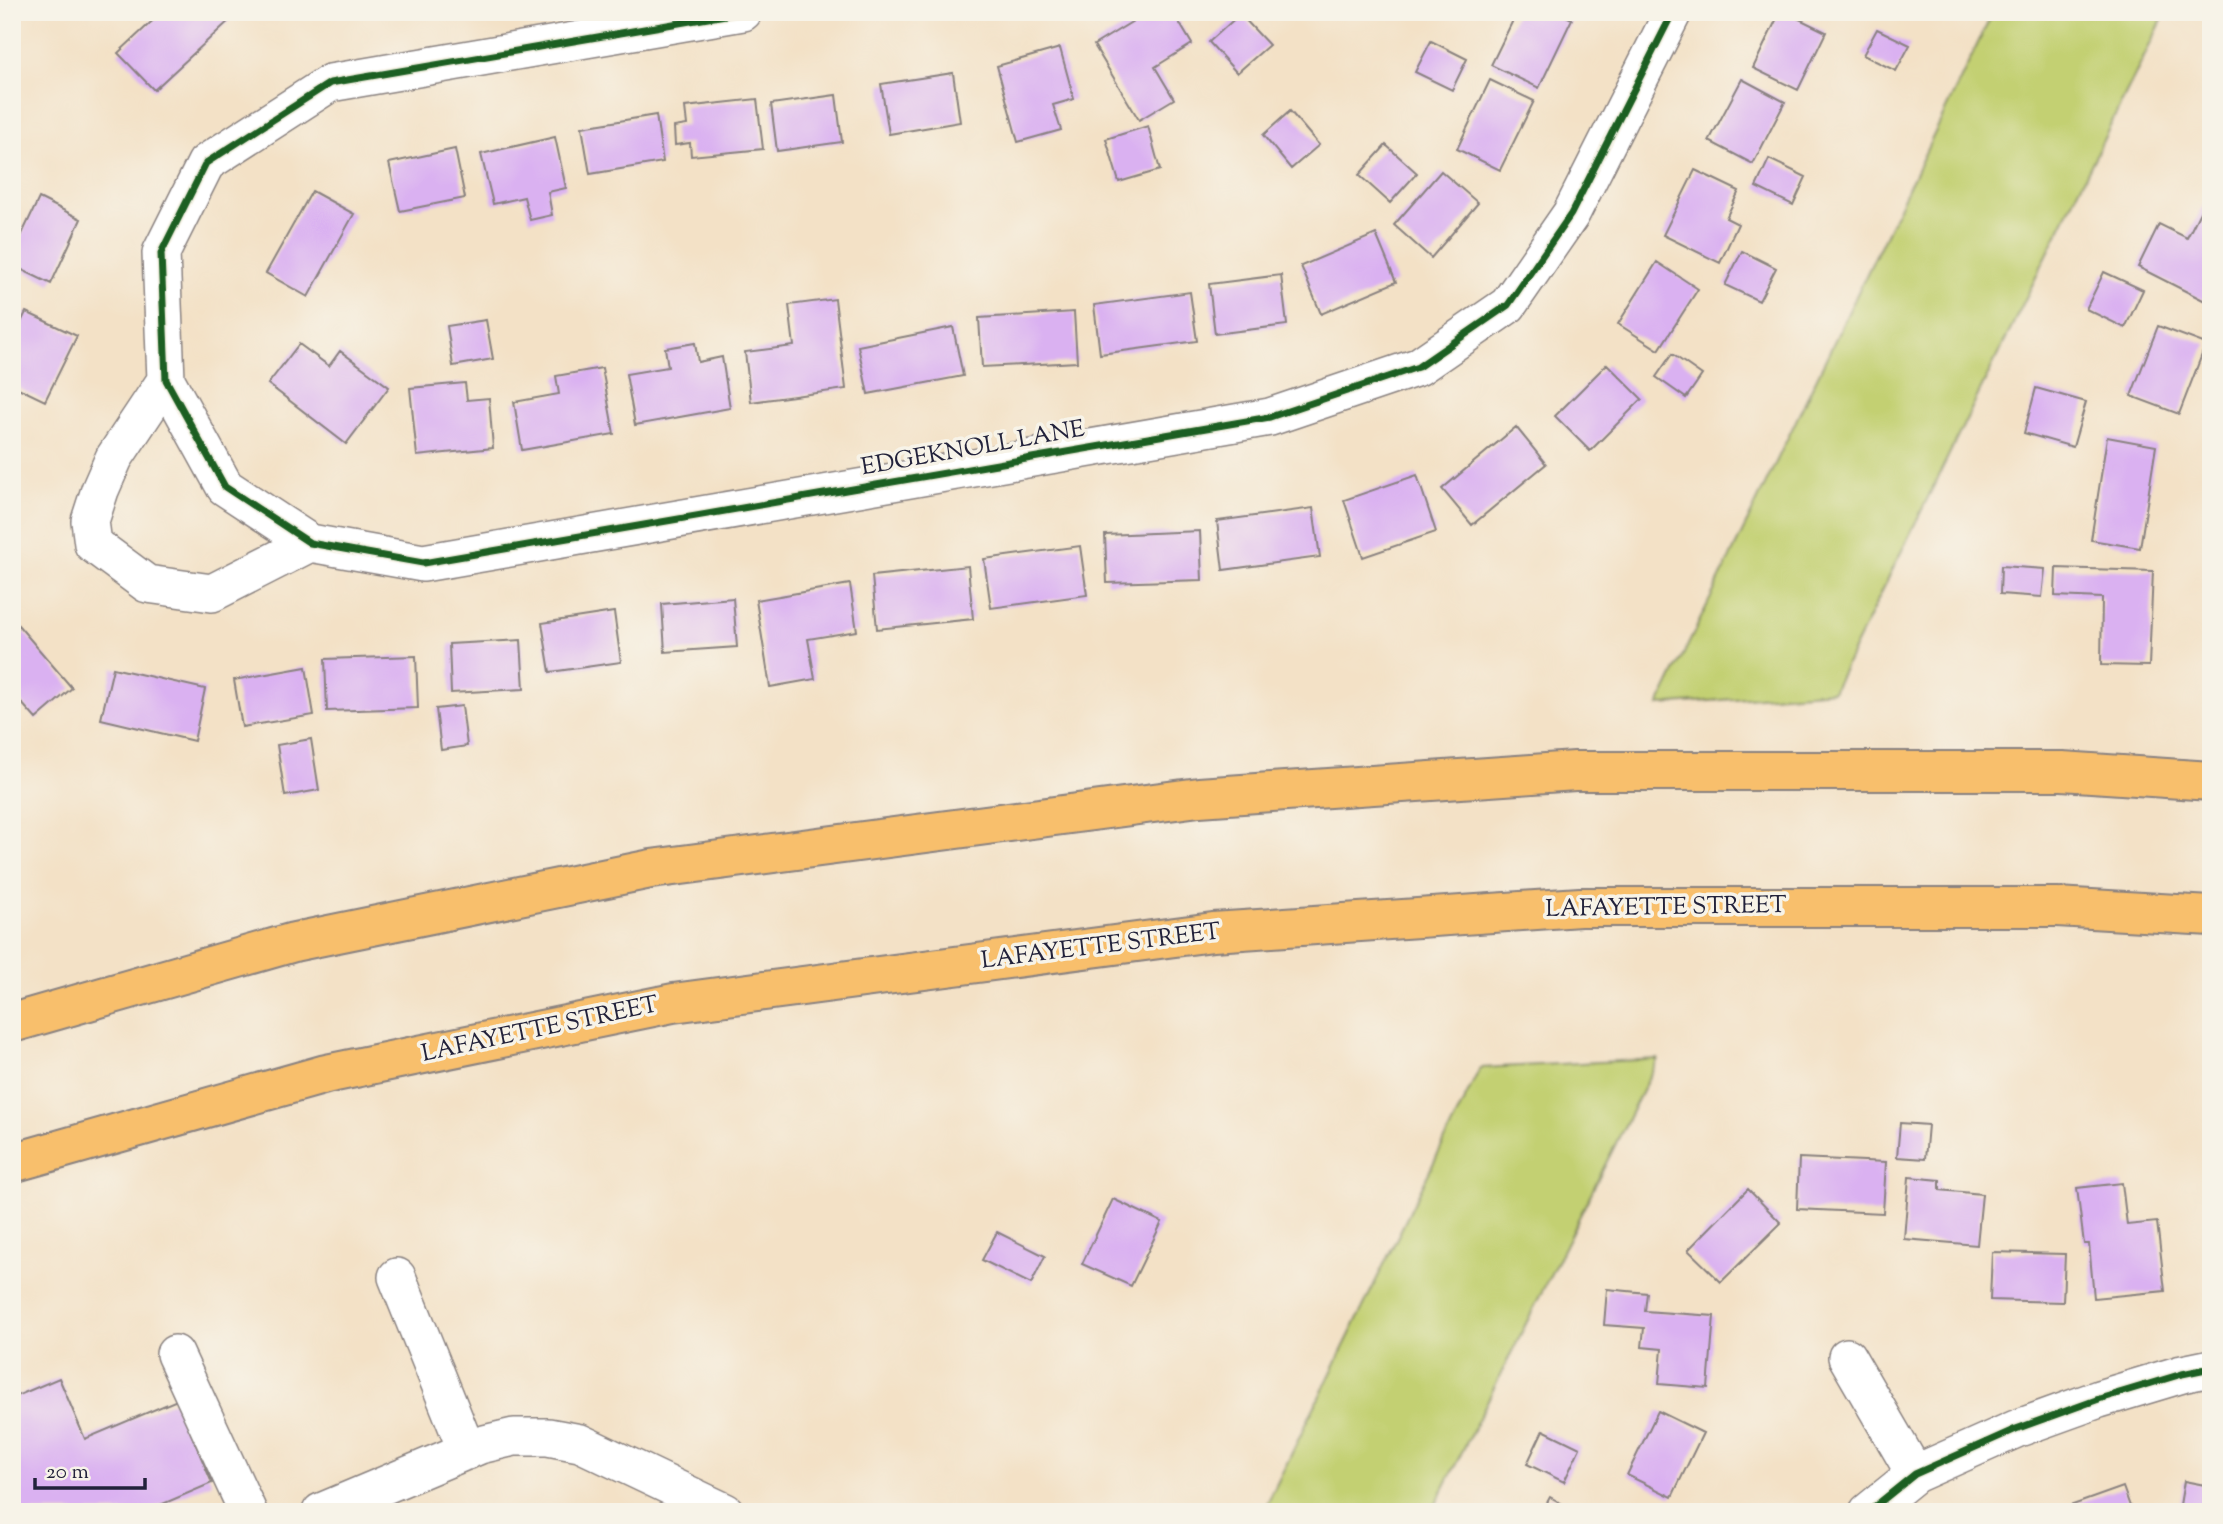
<svg xmlns="http://www.w3.org/2000/svg" width="2223" height="1524" viewBox="0 0 2223 1524" font-family="'Sorts Mill Goudy',serif">
<style>
.green{fill:#c3d072;stroke:#727956;stroke-width:2}
.building{fill:#dab1f1}
.lines{fill:none;stroke-linecap:round;stroke-linejoin:round}
.minor-casing{stroke:#8a8280;stroke-width:40}
.highway-casing{stroke:#8a8280;stroke-width:42}
.minor{stroke:#fff;stroke-width:37}
.highway{stroke:#f8bf6c;stroke-width:38}
.cycleway-casing{stroke:#f7f3e8;stroke-width:11}
.cycleway{stroke:#1b5e20;stroke-width:7}
.labels{text-anchor:middle;dominant-baseline:central;stroke-width:7;stroke-linejoin:round;paint-order:stroke}
.street-label{font-size:24px;fill:#22223b;stroke:#f7f3e8}
</style>
<rect width="100%" height="100%" fill="#f7f3e8"/>
<filter id="ink" filterUnits="userSpaceOnUse"><feTurbulence type="fractalNoise" baseFrequency=".0143" numOctaves="2"/><feDisplacementMap in="SourceGraphic" scale="14" xChannelSelector="R" yChannelSelector="G"/><feConvolveMatrix kernelMatrix="1 2 1 2 8 2 1 2 1" color-interpolation-filters="sRGB"/></filter>
<filter id="wash" filterUnits="userSpaceOnUse"><feTurbulence type="fractalNoise" baseFrequency=".00686" numOctaves="4" result="noise"/><feDisplacementMap in="SourceGraphic" scale="28" xChannelSelector="R" yChannelSelector="G"/><feGaussianBlur stdDeviation="1.57" result="paint"/><feColorMatrix in="noise" values="0 0 0 0 0 0 0 0 0 0 0 0 0 0 0 0 0 1.4 0 .05"/><feComposite in="paint" operator="in"/></filter>
<g filter="url(#wash)">
<rect width="100%" height="100%" fill="#f3e1c6"/>
<path class="green" d="M1993,12h173l-333,679 -174,14z
M1658,1059l-226,453h-169l217,-444z"/>
<g id="blocks">
<path class="building" d="M162,12h63l6,7 -77,71 -36,-37z
M1148,12h25l19,32 -37,23 19,32 -35,21 -45,-75z
M1517,12h41l14,7 -33,69 -48,-23z
M1780,12h5l41,20 -28,58 -45,-22z
M1240,14l29,31 -32,28 -28,-31z
M1877,29l33,16 -14,26 -33,-16z
M1431,41l36,18 -15,31 -37,-18z
M1060,48l14,51 -21,6 8,25 -43,12 -21,-76z
M953,73l7,49 -71,12 -8,-50z
M1742,79l43,23 -32,62 -44,-23z
M1490,80l44,21 -34,69 -43,-21z
M836,95l6,47 -65,9 -6,-47z
M757,99l6,50 -72,7 -1,-13 -15,2 -1,-18 13,-2 -2,-18z
M1290,111l29,34 -28,24 -28,-34z
M656,115l7,47 -73,12 -8,-47z
M1148,126l12,44 -41,12 -13,-43z
M555,137l11,51 -18,4 4,23 -22,5 -6,-23 -31,7 -12,-50z
M1386,145l31,28 -27,30 -31,-28z
M455,149l10,49 -65,13 -11,-48z
M1769,159l37,18 -13,28 -37,-18z
M1695,170l44,21 -13,27 12,6 -18,39 -57,-28z
M1441,171l37,32 -47,55 -37,-33z
M312,191l42,23 -46,83 -42,-24z
M39,198l42,21 -30,65 -39,-19v-10z
M2204,204l7,3v97l-73,-37 21,-43 28,14z
M1376,234l20,48 -75,32 -20,-48z
M1742,251l34,17 -17,33 -34,-16z
M1657,262l41,27 -39,61 -41,-26z
M2104,272l39,18 -18,38 -39,-19z
M1281,275l6,50 -72,9 -6,-50z
M1190,292l7,49 -97,13 -6,-49z
M835,299l11,90 -95,13 -6,-50 49,-6 -5,-41z
M26,312l51,24 -32,65 -33,-16v-44z
M1074,312l3,50 -95,5 -3,-49z
M486,320l7,39 -40,7 -6,-40z
M2158,326l48,18 -27,70 -48,-18z
M953,327l10,49 -95,18 -10,-48z
M695,343l3,19 24,-5 8,51 -95,17 -9,-51 42,-7 -3,-19z
M299,344l30,22 11,-15 49,36 -43,57 -78,-60z
M1672,354l30,21 -16,23 -30,-21z
M1607,364l35,35 -52,52 -35,-35z
M602,368l12,66 -92,16 -8,-48 45,-8 -3,-18z
M465,383l2,17 22,-2 4,50 -76,8 -7,-68z
M2036,388l50,14 -13,45 -49,-14z
M1516,427l30,37 -74,61 -30,-36z
M2107,437l49,9 -16,102 -49,-8z
M1417,475l19,57 -73,25 -19,-57z
M1313,508l7,49 -97,13 -6,-49z
M1200,531l2,49 -95,3 -2,-48z
M1080,546l7,49 -96,13 -7,-49z
M968,566l5,53 -96,10 -5,-53z
M2001,566l44,3 -3,28 -42,-3z
M2056,568l97,3 -4,95 -48,-1 1,-67 -47,-2z
M850,584l7,47 -49,8 7,40 -45,8 -14,-87z
M733,598l4,49 -72,5 -3,-48z
M614,612l7,50 -71,10 -8,-49z
M12,618l60,70 -36,31 -24,-27z
M521,640l3,49 -73,4 -2,-49z
M416,656l2,52 -91,3 -2,-52z
M306,667l8,48 -72,12 -8,-47z
M113,668l92,21 -11,52 -93,-22z
M462,706l5,40 -26,4 -5,-41z
M311,739l8,51 -34,6 -8,-51z
M1900,1123l28,2 -3,34 -28,-2z
M1799,1158l87,4 -3,51 -86,-4z
M1909,1177l31,3v10l42,4 -5,51 -73,-6z
M2122,1183l5,42 30,-3 8,69 -71,7 -5,-54h-5l-7,-56z
M1748,1189l33,34 -60,59 -33,-32z
M1113,1199l49,23 -31,64 -49,-22z
M997,1232l48,24 -14,28 -49,-24z
M1992,1252l73,2 -2,48 -73,-2z
M1607,1289l40,4 -2,18 69,5 -6,72 -49,-4 3,-35 -20,-2 2,-19 -40,-3z
M59,1378l26,61 92,-39 35,83 -68,29h-127l-5,-11v-103z
M1658,1411l45,22 -31,64 -45,-22z
M1543,1430l37,18 -16,34 -37,-18z
M2209,1460l2,52 -32,-1 5,-30 21,4z
M2123,1487l9,25h-76v-1z
M1550,1497l27,15h-35z"/>
</g>
</g>
<g filter="url(#ink)">
<use href="#blocks" fill-opacity="0" stroke="#8a8280" stroke-width="2"/>
<g class="lines">
<g class="minor-casing">
<path id="minor" d="M743,12l-413,71 -124,80 -45,90 5,127 59,107 85,56 113,20 847,-146 148,-50 90,-62 63,-91 102,-202
M166,380l-52,78 -14,32 -10,31 3,23 54,40 65,9 98,-50
M397,1277l70,174
M175,1354l73,158
M1847,1357l68,117
M321,1512l159,-67 34,-8h34l32,6 145,69
M1868,1512l47,-38 101,-45 83,-30 83,-25 29,-6"/>
</g>
<g class="highway-casing">
<path id="highway" d="M12,1023l282,-81 357,-73 548,-72 376,-26h487l149,10
M12,1163l314,-89 347,-71 540,-71 367,-25h477l154,9"/>
</g>
<use href="#minor" class="minor"/>
<use href="#highway" class="highway"/>
<g class="cycleway-casing">
<path id="cycleway" d="M743,12l-413,71 -124,80 -45,90 5,127 59,107 85,56 113,20 847,-146 148,-50 90,-62 63,-91 102,-202
M1868,1512l47,-38 101,-45 83,-30 83,-25 29,-6"/>
</g>
<use href="#cycleway" class="cycleway"/>
</g>
</g>
<g class="labels">
<g class="street-label">
<text transform="translate(973 449) rotate(-10)">EDGEKNOLL LANE</text>
<text transform="translate(1666 908) rotate(-1)">LAFAYETTE STREET</text>
<text transform="translate(1101 947) rotate(-7)">LAFAYETTE STREET</text>
<text transform="translate(540 1030) rotate(-12)">LAFAYETTE STREET</text>
</g>
</g>
<rect width="2223" height="1524" fill="none" stroke="#f7f3e8" stroke-width="42"/>
<path d="M35 1478v10h110v-10" fill="none" stroke="#22223b" stroke-width="3.5"/>
<text x="46" y="1478" font-size="21" fill="#22223b" stroke="#f7f3e8" stroke-width="5" paint-order="stroke">20 m</text>
</svg>
